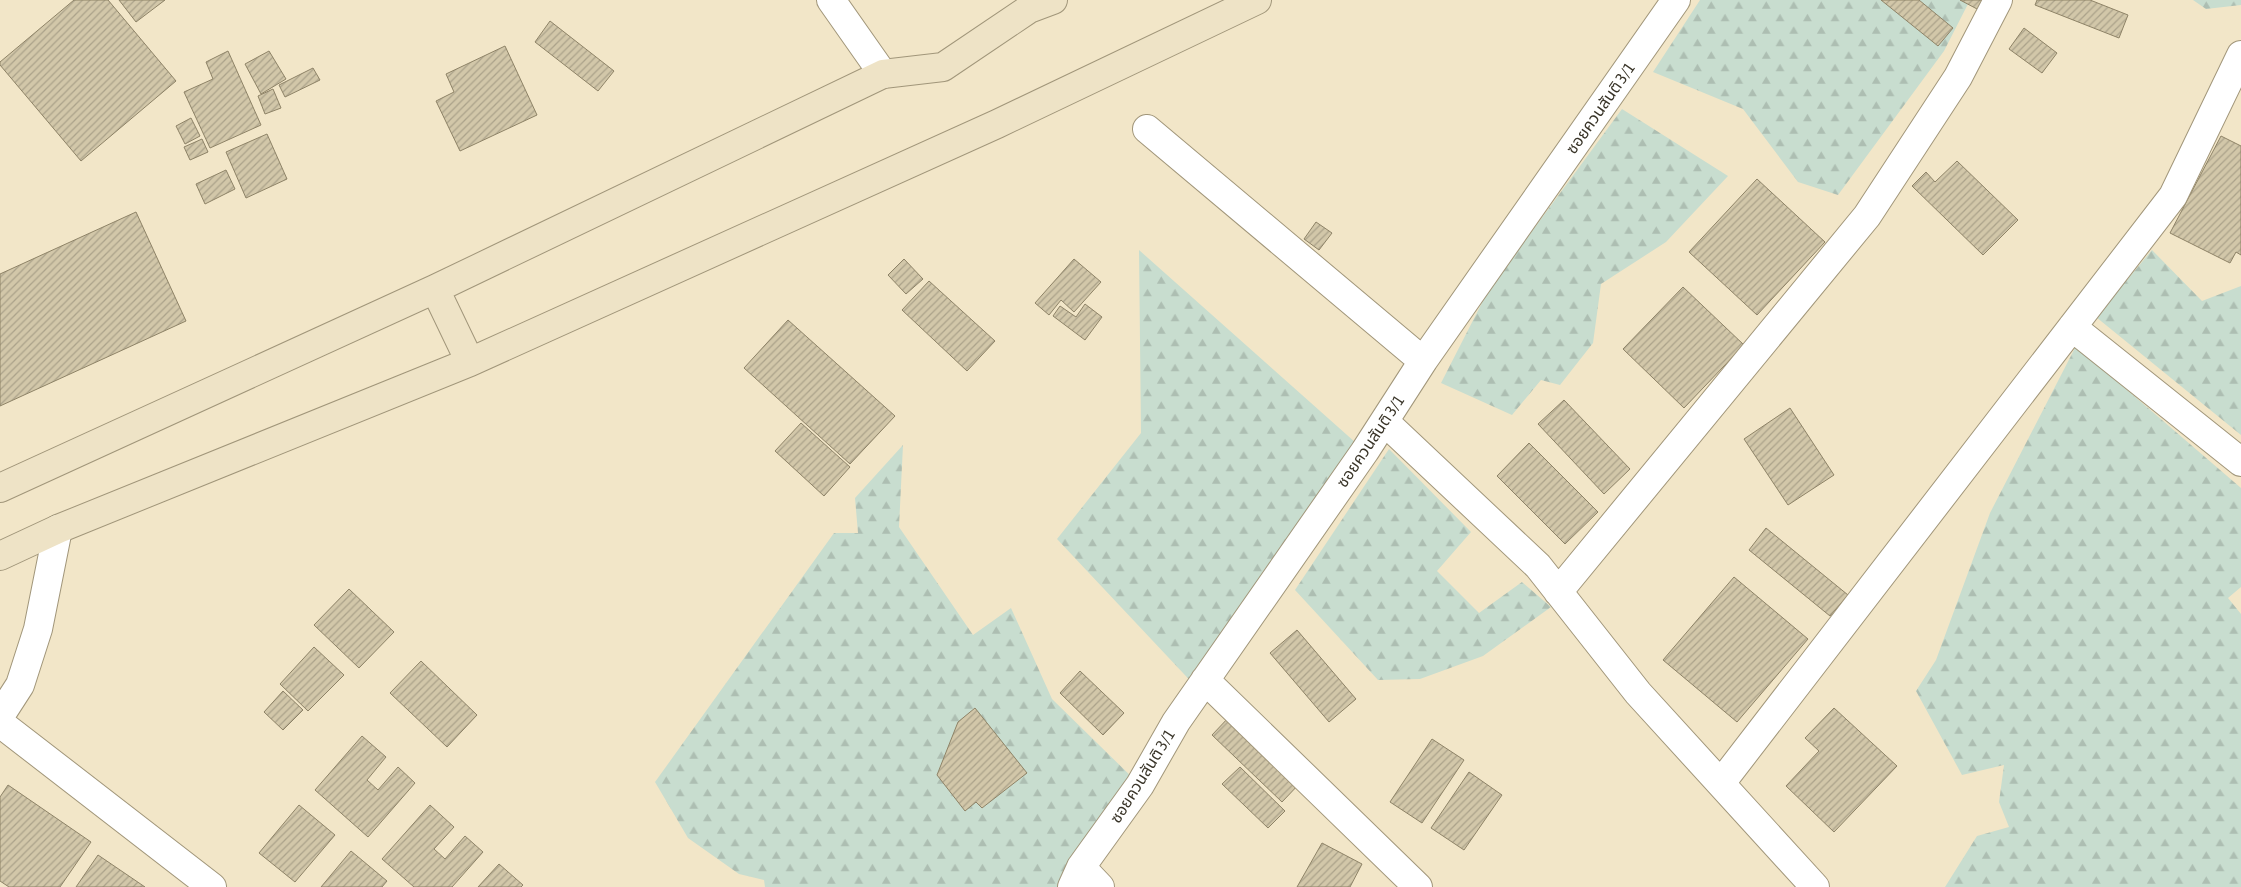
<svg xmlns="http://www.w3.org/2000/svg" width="2241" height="887" viewBox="0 0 2241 887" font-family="'Asap Condensed','Noto Sans Thai',sans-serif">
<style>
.forest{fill:url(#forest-firs)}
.building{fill:url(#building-hatch);stroke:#8e8367}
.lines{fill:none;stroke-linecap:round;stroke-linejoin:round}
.street-casing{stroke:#a1967a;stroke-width:30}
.secondary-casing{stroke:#a1967a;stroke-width:30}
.street{stroke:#fff;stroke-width:28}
.secondary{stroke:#eee3c6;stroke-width:28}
.labels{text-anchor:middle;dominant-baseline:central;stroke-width:5;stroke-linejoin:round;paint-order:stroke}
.street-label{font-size:16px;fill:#393428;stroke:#fff}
</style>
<defs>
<pattern id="forest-firs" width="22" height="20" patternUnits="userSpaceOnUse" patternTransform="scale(1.25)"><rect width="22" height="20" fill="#c8ddcf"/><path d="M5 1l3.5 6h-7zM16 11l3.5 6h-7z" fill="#adbeb2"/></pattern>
<pattern id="building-hatch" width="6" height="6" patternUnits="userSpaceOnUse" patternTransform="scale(1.25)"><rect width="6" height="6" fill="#d2c7a9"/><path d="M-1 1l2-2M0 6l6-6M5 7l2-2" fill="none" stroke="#aba28a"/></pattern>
</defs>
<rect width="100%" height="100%" fill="#f2e6c8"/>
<path class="forest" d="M1700,0h270l-26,51 -106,144 -40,-13 -55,-73 -90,-37z
M2193,0h48v5l-35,4z
M1622,109l106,67 -62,66 -65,42 -8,59 -33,42 -19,-5 -29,35 -71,-32 47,-92z
M1139,250l226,201 -166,239 -142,-151 84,-106z
M2152,250l50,51 39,-15v149l-145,-118z
M2076,346l165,142v99l-13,11 13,16v273h-296l32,-51 32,-9 -10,-25 5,-37 -42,10 -46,-84 20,-31 54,-147z
M903,445l-4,82 74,108 38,-27 41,91 88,86 -59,102h-316l-1,-7 -25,-6 -51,-36 -33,-56 179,-249h24l-3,-35z
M1389,449l82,83 -34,39 42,42 43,-31 29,25 -68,49 -63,23 -42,1 -83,-90z"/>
<path class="building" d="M74,0h34l68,81 -95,80 -81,-96v-3z
M119,0h46l-29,22z
M1881,0h38l34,28 -15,18z
M1960,0h25l-6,10z
M2037,0h53l38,15 -9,23 -84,-33z
M550,21l64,50 -16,20 -63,-49z
M2024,28l33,25 -15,20 -33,-24z
M505,46l32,69 -77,36 -24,-50 18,-9 -8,-18z
M228,51l33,74 -51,23 -26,-56 29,-13 -7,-17z
M269,51l17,28 -25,15 -16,-30z
M313,68l7,12 -35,17 -6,-12z
M273,89l8,19 -16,6 -7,-18z
M191,118l9,18 -15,8 -9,-18z
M267,134l20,45 -41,19 -20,-46z
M2221,136l20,10v109l-5,-3 -6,11 -60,-30z
M202,139l6,13 -18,8 -6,-13z
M1957,161l61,59 -35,35 -71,-69 14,-14 9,10z
M226,170l9,19 -30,15 -9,-20z
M1757,179l68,63 -68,73 -68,-63z
M136,212l50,109 -186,85v-132z
M1316,222l16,11 -13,17 -15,-11z
M904,259l19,20 -17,15 -18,-19z
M1074,259l27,23 -27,30 -13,-12 -12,15 -14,-12z
M929,281l66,60 -28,30 -65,-61z
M1683,287l61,58 -60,63 -61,-59z
M1085,304l17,13 -17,23 -32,-24 7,-10 16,11z
M788,320l107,96 -45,48 -106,-96z
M1564,400l66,69 -26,25 -66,-70z
M1790,408l44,67 -46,30 -44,-66z
M801,423l49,44 -26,29 -49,-45z
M1529,443l69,69 -33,32 -68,-68z
M1766,528l82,67 -18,21 -81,-66z
M1734,577l74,62 -71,83 -74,-62z
M349,589l45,43 -35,36 -45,-43z
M1297,630l59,69 -27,23 -59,-69z
M314,647l30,28 -36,36 -28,-27z
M421,661l56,54 -30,32 -57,-54z
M1080,671l44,42 -21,22 -43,-42z
M283,691l20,19 -20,20 -19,-18z
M975,708l52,65 -45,35 -6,-6 -11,9 -28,-36 21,-53z
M1834,708l63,58 -63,66 -48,-46 33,-35 -14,-13z
M1230,716l71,66 -19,20 -70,-67z
M362,736l24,21 -19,23 11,10 20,-23 17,16 -47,54 -53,-47z
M1432,739l32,21 -42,63 -32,-21z
M1240,767l45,44 -17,17 -46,-44z
M1469,772l33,23 -38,55 -33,-22z
M8,785l83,57 -31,45h-51l-9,-6v-84z
M299,805l36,30 -40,47 -36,-29z
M430,805l24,22 -20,22 11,10 20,-23 18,16 -31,35h-38l-32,-28z
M1322,843l40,21 -12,23h-53z
M351,851l36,30 -5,6h-61z
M98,855l47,32h-69z
M499,864l24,21 -2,2h-43z"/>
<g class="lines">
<g class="street-casing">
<path id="street" d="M831,0l52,74
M1147,129l276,232
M2072,327l169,135
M1385,422l153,144 100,127 177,194
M1558,592l309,-376 91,-139 40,-77
M1205,680l213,207
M0,716l20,-31 18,-56 20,-100
M0,723l212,164
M1721,783l452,-587 68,-141
M1081,867l19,20
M1072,887l9,-20 59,-82 36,-63 189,-271 58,-90 253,-361"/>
</g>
<g class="secondary-casing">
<path id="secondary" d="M435,289l35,73
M0,488l435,-199 448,-215 60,-7 86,-58 24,-9
M0,556l58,-27 412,-167 527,-238 260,-124"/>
</g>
<use href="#street" class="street"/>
<use href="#secondary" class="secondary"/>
</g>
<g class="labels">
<g class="street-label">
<text transform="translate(1600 108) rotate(-55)">ซอยควนสันติ 3/1</text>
<text transform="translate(1370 441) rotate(-56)">ซอยควนสันติ 3/1</text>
<text transform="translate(1142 776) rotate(-58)">ซอยควนสันติ 3/1</text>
</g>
</g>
</svg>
